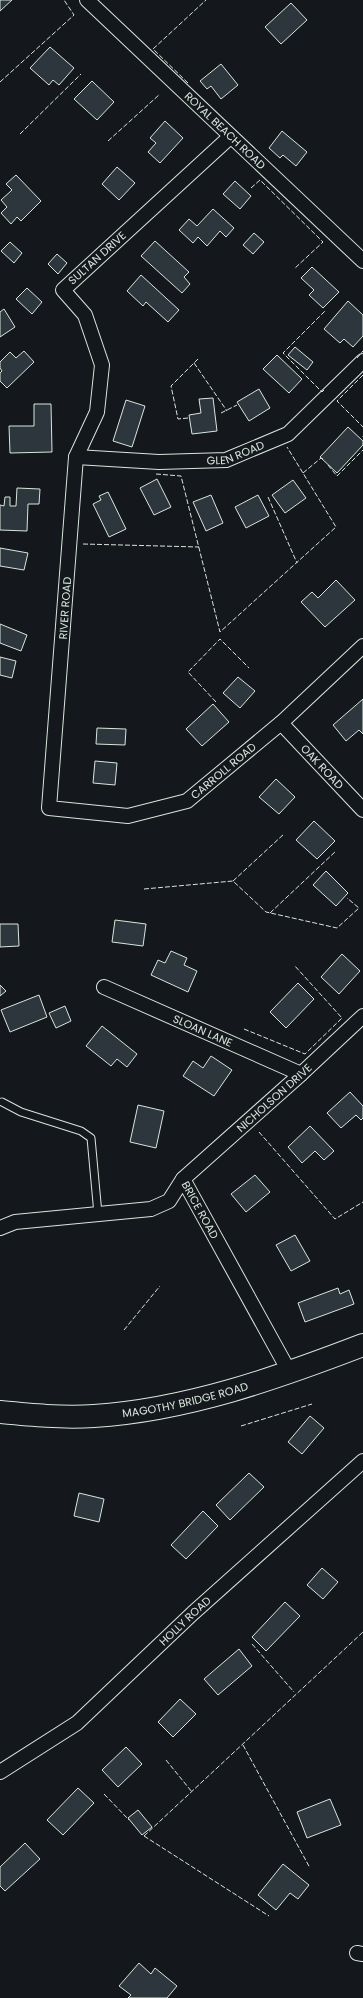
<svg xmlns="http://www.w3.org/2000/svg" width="363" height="1998" viewBox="0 0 363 1998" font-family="Poppins,sans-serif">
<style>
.building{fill:#2c363c;stroke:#d8e6dc}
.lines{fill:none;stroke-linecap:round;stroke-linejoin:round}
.service-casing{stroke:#d8e6dc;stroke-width:9}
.minor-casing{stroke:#d8e6dc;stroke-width:16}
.primary-casing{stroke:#d8e6dc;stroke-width:24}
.service{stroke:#14181c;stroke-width:7}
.minor{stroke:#14181c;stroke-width:14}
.primary{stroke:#14181c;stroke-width:22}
.fence{stroke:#d8e6dc;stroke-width:1;stroke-dasharray:5 2;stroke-linecap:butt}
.labels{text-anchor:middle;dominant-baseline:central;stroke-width:3;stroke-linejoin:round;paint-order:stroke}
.street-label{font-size:11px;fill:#d8e6dc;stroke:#14181c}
</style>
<rect width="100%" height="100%" fill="#14181c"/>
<path class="building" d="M0,0h12l-12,11z
M291,3l16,17 -26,24 -16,-17z
M50,47l24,21 -15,17 -6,-5 -4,5 -19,-17z
M221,64l17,21 -17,14 -10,-13 -4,3 -7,-8z
M92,81l22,21 -17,18 -23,-21z
M165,121l18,17 -23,25 -12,-11 8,-9 -6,-5z
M282,131l25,21 -11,14 -13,-11 -3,3 -11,-10z
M117,167l18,16 -16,17 -17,-16z
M16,175l25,26 -20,20 -4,-4 -6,7 -10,-11 6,-6 -6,-7 11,-10 -6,-6z
M235,181l16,15 -11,13 -17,-15z
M213,209l21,19 -8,9 -6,-6 -13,15 -9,-9 -5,6 -14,-13 10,-11 8,7z
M254,233l10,9 -11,12 -10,-9z
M155,241l34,31 -5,5 6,7 -8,9 -41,-37z
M10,242l12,11 -8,10 -13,-12z
M57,254l10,9 -9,11 -10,-10z
M312,267l27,25 -16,16 -14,-13 5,-5 -13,-12z
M141,275l38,35 -11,12 -22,-20 -3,4 -16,-15z
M27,288l15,14 -10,12 -16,-15z
M348,301l15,14v21l-10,11 -9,-8 -4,4 -16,-14z
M4,309l11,18 -15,10v-25z
M295,347l18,15 -6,8 -19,-15z
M24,351l10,11 -27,26 -7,-7v-8l2,-2 -2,-3v-6l10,-10 6,6z
M277,355l25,24 -13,14 -26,-24z
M259,389l11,19 -21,13 -12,-19z
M213,398l4,33 -25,3 -3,-19 12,-2 -2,-14z
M126,400l19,6 -13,41 -19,-6z
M34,404h17l1,48 -42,1 -1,-27h25z
M348,427l15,14v4l-26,28 -17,-16z
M157,479l14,28 -17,8 -14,-27z
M293,480l13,18 -21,15 -13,-18z
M17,488l23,1 -1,15h-11l-1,27 -27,-1v-25l4,1 1,-9h5v9h6z
M108,492l18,37 -17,8 -16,-33 8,-4 -2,-4z
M211,495l12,28 -17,8 -13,-29z
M258,495l11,21 -23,12 -11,-21z
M0,548l28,5 -4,17 -24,-4z
M336,580l19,20 -30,27 -24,-25 11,-10 6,6z
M0,624l27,11 -6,16 -21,-8z
M0,657l16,4 -4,17 -12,-3z
M238,677l17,14 -15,17 -17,-15z
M363,699v35l-4,-4 -13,11 -13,-16z
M213,704l16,18 -27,24 -16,-17z
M97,728l29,1 -1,16 -29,-1z
M95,761l22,2 -2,22 -22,-2z
M276,779l19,18 -16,17 -20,-17z
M314,821l21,20 -18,18 -21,-19z
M326,871l22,22 -12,13 -23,-21z
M115,920l31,4 -3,22 -31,-4z
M0,924h18l1,22 -19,1z
M171,951l16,7 -3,7 13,6 -9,21 -37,-17 7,-15 7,3z
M342,954l18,17 -21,23 -18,-17z
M298,983l16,16 -28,29 -16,-16z
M0,985l6,6 -6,5z
M39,995l8,22 -37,15 -9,-22z
M65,1006l6,15 -15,7 -7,-15z
M102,1026l35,28 -10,13 -10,-8 -6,7 -25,-20z
M211,1056l21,14 -18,26 -31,-20 10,-15 10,7z
M350,1092l13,14v12l-2,2 -5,-5 -15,13 -14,-15z
M138,1105l26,6 -8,37 -26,-6z
M310,1126l24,25 -10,9 -9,-9 -13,12 -14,-16z
M255,1175l15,17 -24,20 -15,-18z
M295,1235l15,26 -19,10 -15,-26z
M338,1288l2,6 9,-4 5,14 -49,18 -7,-19z
M310,1416l14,12 -22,26 -14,-12z
M249,1473l15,14 -34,33 -14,-15z
M79,1493l25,6 -5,23 -25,-6z
M203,1511l15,15 -32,33 -15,-14z
M322,1568l16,14 -15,17 -16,-14z
M285,1602l15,14 -34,35 -14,-14z
M239,1649l13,17 -34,29 -14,-16z
M180,1699l16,15 -23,23 -15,-15z
M126,1747l16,17 -24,23 -16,-17z
M78,1788l16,15 -31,32 -16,-15z
M330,1799l11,26 -34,13 -10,-26z
M138,1810l14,17 -10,8 -14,-17z
M25,1843l15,16 -35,32 -5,-5v-19z
M283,1864l26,21 -11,14 -8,-6 -14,17 -18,-15z
M139,1963l12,11 4,-6 22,18 -10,12h-39l3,-3 -12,-9z"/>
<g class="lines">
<g class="service-casing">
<path id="service" d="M2,1102l19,10 60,19 10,7 7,76"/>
</g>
<g class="minor-casing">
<g id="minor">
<path id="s1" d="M87,0l276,261"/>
<path id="s2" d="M230,137l-167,153 22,25 17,50 -5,47 -21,45 -27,351 79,8 59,-15 94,-78 82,-77"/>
<path id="s3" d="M76,457l83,5 67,-2 62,-26 75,-73"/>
<path id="s4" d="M281,723l82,87"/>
<path id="s5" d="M104,987l197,87"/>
<path id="s6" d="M183,1179l118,-105 62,-58"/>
<path id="s7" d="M0,1228l15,-6 136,-13 18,-8 14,-22 107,194"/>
<path id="s8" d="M0,1772l77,-49 116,-110 170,-152"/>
<path d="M357,1953l6,1"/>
</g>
</g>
<g class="primary-casing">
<g id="primary">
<path id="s9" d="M0,1412c31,3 62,6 94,4 93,-6 183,-38 269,-71"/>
</g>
</g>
<use href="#service" class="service"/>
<use href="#minor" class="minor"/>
<use href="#primary" class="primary"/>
<path class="fence" d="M0,82l74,-67 -10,-15
M188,83l-35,-34 53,-49
M20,134l61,-60
M108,141l52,-47
M251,188l9,-8 63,62 -29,27
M357,358l6,-7
M194,363l33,48
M363,375l-26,26 26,26
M324,390l-2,2 -39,-39 43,-43
M221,413l16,-8
M188,418l-10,1 -7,-33 28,-28
M363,436v1
M328,465l9,11 26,-26
M303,473l18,-15 2,1
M156,474l25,2 39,156 116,-105 -49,-80
M268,497l29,66
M83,544l116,3
M216,702l-28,-30 32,-33 29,29
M233,881l51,-47
M144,889l89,-8 33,31 71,16 22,-20 -12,-10
M270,913l66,-62
M244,1029l61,25 37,-36 -48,-53
M259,1132l76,87 28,-17
M124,1330l36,-44
M241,1426l71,-22
M252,1644l42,48
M243,1745l67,123
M166,1760l26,32
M104,1794l25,26
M144,1836l219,-204
M144,1836l125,80"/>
</g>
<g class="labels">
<g class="street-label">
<text stroke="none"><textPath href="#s1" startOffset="190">ROYAL BEACH ROAD</textPath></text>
<text transform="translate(97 258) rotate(-42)">SULTAN DRIVE</text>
<text stroke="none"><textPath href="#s3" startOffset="161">GLEN ROAD</textPath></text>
<text transform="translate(65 608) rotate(-86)">RIVER ROAD</text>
<text stroke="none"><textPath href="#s4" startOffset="60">OAK ROAD</textPath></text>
<text stroke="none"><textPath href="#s2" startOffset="949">CARROLL ROAD</textPath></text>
<text stroke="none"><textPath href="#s5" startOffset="108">SLOAN LANE</textPath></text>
<text stroke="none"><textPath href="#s6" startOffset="122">NICHOLSON DRIVE</textPath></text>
<text stroke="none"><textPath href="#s7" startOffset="234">BRICE ROAD</textPath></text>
<text stroke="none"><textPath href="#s9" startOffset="187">MAGOTHY BRIDGE ROAD</textPath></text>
<text stroke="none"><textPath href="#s8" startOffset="240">HOLLY ROAD</textPath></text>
</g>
</g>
</svg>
